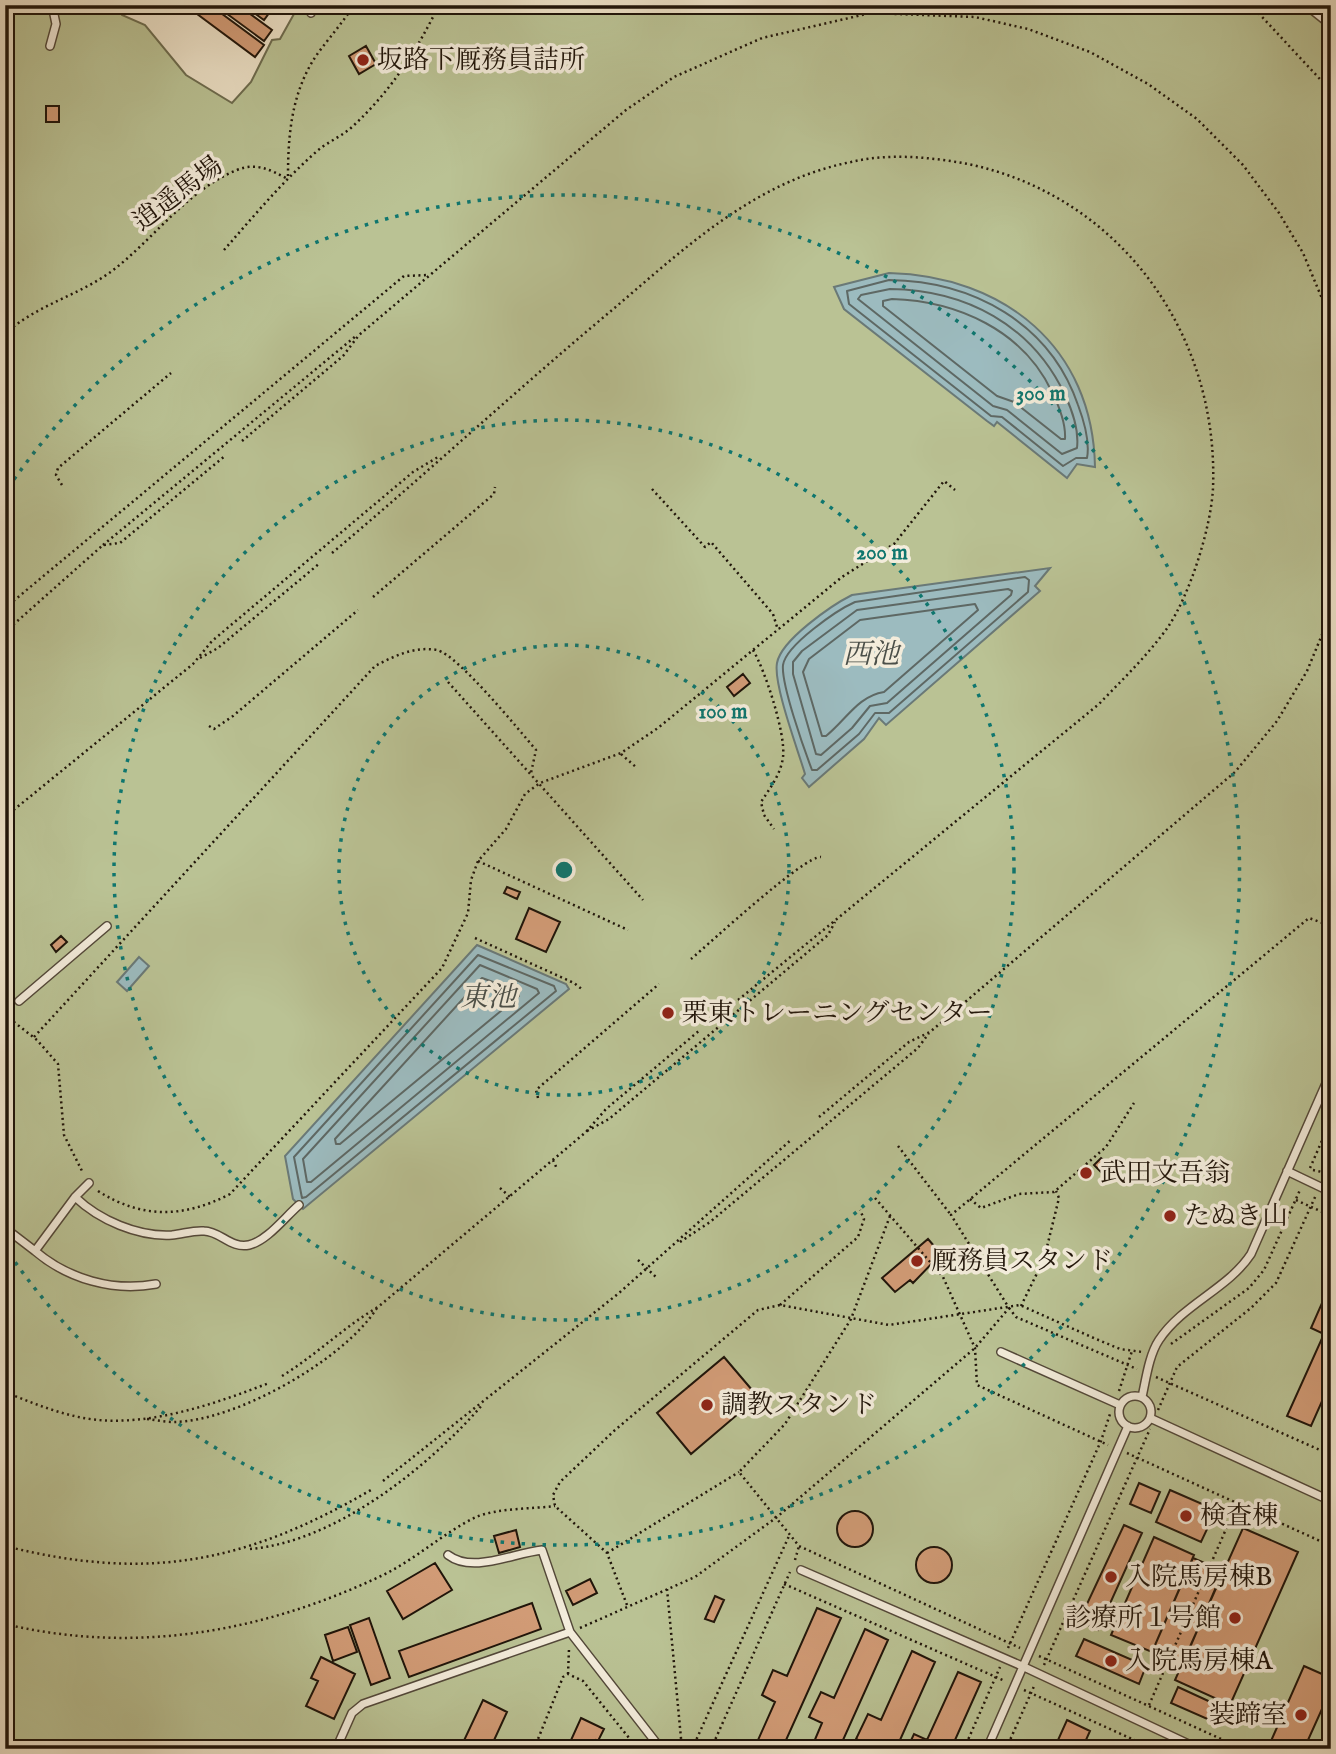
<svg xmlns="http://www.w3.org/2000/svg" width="1336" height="1754" viewBox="0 0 1336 1754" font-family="'IM FELL English','Noto Serif JP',serif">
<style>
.green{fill:#bac294;stroke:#6d6c4f;stroke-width:2}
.water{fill:#9cbbbf;stroke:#6a7977;stroke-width:2}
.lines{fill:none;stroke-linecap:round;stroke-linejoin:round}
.shore{stroke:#5e6864;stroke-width:2}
.building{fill:#d19b76;stroke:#20150a;stroke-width:2}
.lane-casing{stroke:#534839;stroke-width:10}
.path{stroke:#20150a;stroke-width:2.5;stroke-dasharray:2 3.5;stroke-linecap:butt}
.lane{stroke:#f3ecdb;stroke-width:7}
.ring{fill:none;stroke:#0f766e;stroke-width:3.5;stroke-dasharray:3.5 7}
.poi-dot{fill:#8f2418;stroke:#f3ecdb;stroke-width:2.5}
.labels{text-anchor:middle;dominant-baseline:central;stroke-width:7;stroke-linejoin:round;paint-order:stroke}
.poi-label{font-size:26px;fill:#20150a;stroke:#f3ecdb;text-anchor:start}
.street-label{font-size:26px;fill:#20150a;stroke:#f3ecdb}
.water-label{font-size:28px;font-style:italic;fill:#4b4f49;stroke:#f3ecdb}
.centre{fill:#0f766e;stroke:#f3ecdb;stroke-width:3.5}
.ring-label{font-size:21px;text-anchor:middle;font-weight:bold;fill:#0f766e;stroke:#f3ecdb;stroke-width:7;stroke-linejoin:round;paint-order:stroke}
</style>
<rect width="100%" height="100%" fill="#ece1c7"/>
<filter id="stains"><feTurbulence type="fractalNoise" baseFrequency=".00286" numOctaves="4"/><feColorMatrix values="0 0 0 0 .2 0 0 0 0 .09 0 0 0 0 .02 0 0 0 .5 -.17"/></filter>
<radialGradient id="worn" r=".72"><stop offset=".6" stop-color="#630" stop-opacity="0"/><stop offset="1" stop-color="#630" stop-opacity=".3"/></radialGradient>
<path class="green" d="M49,5h68l5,10 23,10 41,50 46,28 19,-21 21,-42 8,-1 19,-34h1032v1744h-1326v-1739l22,1z"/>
<path class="water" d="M889,273c115,3 204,74 206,194l-18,-3 -10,14 -70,-56 -3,4 -7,-5 -143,-112 -10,-22z
M1050,568l-15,18 5,5 -154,134 -7,-7 -15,21 -55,48 -7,-9 3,-4c-7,-24 -32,-90 -28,-111 4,-23 55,-58 75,-68z
M477,945l89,39 3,5 -266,220 -10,-10 -8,-43z
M139,957l10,9 -22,25 -10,-9z"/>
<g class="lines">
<path class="shore" d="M889,280c84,1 161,43 189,125 6,16 12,37 9,53h-11l-13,8 -61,-49 -11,-1 -142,-112 -2,-13z
M890,289c76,1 142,36 175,106 7,15 14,36 12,53l-15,6 -55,-44 -14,-4 -135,-107 3,-4z
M892,299c65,2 131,31 160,93 7,14 14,31 13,47h-4l-47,-37 -17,-6 -114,-90v-5z
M1025,577l4,3 -1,12 -139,121h-14l-16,21 -42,36h-5c-8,-21 -31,-86 -29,-105 3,-20 54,-55 72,-63z
M1008,589l4,2 -1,4 -124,108 -17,3 -18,22 -31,27 -5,-1 -23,-80v-12l9,-11 55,-41z
M975,604l3,6 -94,82c-26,4 -38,28 -58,44h-4l-19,-64 6,-13 51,-39z
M478,955l76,31 2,5 -250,206 -4,1 -8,-41z
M480,965l57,24 2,4 -228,189h-4l-4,-23z
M482,978l36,13 1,5 -179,148h-4l-1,-5z"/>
</g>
<path class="building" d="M185,5h25l54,40 -9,12z
M215,5h23l34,25 -8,11z
M243,5h24l5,4 -8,11z
M366,46l10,18 -17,10 -10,-18z
M46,106h13v16h-13z
M743,674l7,9 -16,13 -7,-9z
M507,887l13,5 -3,7 -13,-6z
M529,908l31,14 -14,30 -30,-13z
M61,936l6,6 -11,10 -5,-7z
M1101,1158l8,7 -7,8 -8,-8z
M928,1239l13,15 -28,29 -3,-3 -15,12 -13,-14z
M1322,1303l9,4v74l-20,45 -24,-10 37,-82 -13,-6z
M724,1357l34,40 -67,57 -34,-41z
M1139,1483l21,9 -9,21 -21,-9z
M1170,1490l46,20 -15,32 -45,-20z
M837 1529a18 18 0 1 1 36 0a18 18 0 1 1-36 0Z
M1124,1525l18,8 -44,97 -19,-9z
M1243,1528l55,24 -68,153 -55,-25z
M516,1530l4,17 -21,6 -5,-17z
M1154,1537l40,18 -42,97 -41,-17z
M916 1565a18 18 0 1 1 36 0a18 18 0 1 1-36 0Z
M1193,1558l30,13 -41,95 -30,-14z
M435,1563l17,27 -49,29 -16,-28z
M590,1579l7,14 -24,12 -7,-14z
M715,1596l9,4 -10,22 -9,-3z
M532,1603l9,26 -132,48 -10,-26z
M817,1608l24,10 -59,131h-28l21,-47 -13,-7 11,-25 14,6z
M369,1618l21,60 -19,7 -21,-60z
M348,1627l9,25 -24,9 -8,-26z
M865,1629l23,11 -49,109h-28l11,-26 -13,-6 12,-25 13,6z
M1084,1639l62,27 -7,18 -63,-28z
M912,1651l23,11 -39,87h-28l1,-4 -13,-6 12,-25 13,6z
M321,1657l34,17 -21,45 -28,-13 12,-25 -7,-3z
M1304,1666l27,12v11l-27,60h-17l-16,-8z
M958,1672l23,10 -30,67h-44l7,-15 13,6z
M1178,1687l50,23 -7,15 -50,-22z
M483,1700l24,12 -17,37h-30z
M581,1718l23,11 -6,12 -2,-1 -4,9h-25z
M1067,1720l23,11 -8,18h-28z"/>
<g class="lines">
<g class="lane-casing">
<path id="lane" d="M1306,5l25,20
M311,13l3,-8
M50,46l6,-22 -4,-19
M19,1001l88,-75
M1287,1171l44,21
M89,1183l-14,14 -40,54c33,28 78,41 121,33
M75,1197c24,23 63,40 97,38 11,-1 21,-5 32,-4 16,0 27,18 45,14 18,-4 36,-28 50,-40
M5,1228l30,23
M1001,1352l119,53
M1119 1412a16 16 0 1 1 32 0a16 16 0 1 1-32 0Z
M1142,1397c4,-18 7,-42 17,-57 24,-36 69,-51 92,-86l80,-182
M1150,1418l181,83
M448,1555c25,19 65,-2 94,-5l28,82
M801,1570l221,96 177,83
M336,1749l16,-36 11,-9 207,-72 91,117
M987,1749l141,-323"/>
</g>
<path class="path" d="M1251,5l80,86
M288,176c0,-43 4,-86 30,-123 12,-16 25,-31 36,-48
M224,250c29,-33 58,-68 92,-98 11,-10 25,-15 36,-25 38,-35 64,-75 87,-122
M5,334c31,-29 73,-38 107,-63 42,-32 75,-81 125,-101 20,-8 33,0 51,9
M242,441l101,-85 16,-21 71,-60 196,-165 48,-33 88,-39 109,-25 104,4 53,12 62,23 58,32 49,35 46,46 36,48 24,40 28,67
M62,485l-6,-10 2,-7 113,-95
M652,489l53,58 6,-5 62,72 5,16
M103,545l253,-209
M332,553c93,-78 180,-159 273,-237 75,-63 146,-134 246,-154 38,-9 79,-5 117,2 152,32 251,170 245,324 -2,40 -23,106 -45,139 -20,28 -45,52 -69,77l-372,305
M373,597l121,-103 1,-7
M5,608l399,-332 24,-1
M5,632l98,-87 17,-2 106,-88
M753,650c12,20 33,84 30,107 -2,17 -13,31 -22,45l3,13 10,14
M200,658l18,-10 102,-85
M448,682l195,218
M209,726l5,3 19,-13 125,-106
M621,754l16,14
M5,817l188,-153 19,-23 201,-169 25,-15
M478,861l150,69
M475,938l99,45 9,7
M691,959c19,-16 114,-104 130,-102
M5,1015l32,25 21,24 6,71 19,38
M34,1037l341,-371c19,-10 40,-20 62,-16 21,5 82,80 99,100l-5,23
M538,1098l-2,-8 123,-106
M819,1117l90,-75 21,-10 305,-260 42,-51 30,-50 24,-58
M587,1131l22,-12 219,-184 7,-13
M898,1146l53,69
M553,1160l4,9
M1310,1168l21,-48
M1313,1170l18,4
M1324,1176l7,-16
M500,1188l10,9
M98,1191c44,28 86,27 132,3l212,-226 26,-55 3,-33 7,-19 28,-32 19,-35 15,-11 81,-30 37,-25 184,-151 52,-33 50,-63 11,9
M875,1198l68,79 32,71 2,37 131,60
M970,1199l11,9 38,-14 35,-2 52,-45 28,-44
M1296,1200l35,16
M890,1216l-39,103 -66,105 -46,48 60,74 221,102
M680,1242l30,-20 208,-174 11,-15
M638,1260l19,18
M780,1305l78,-68 6,-18 -4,-9
M1021,1306l23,-47 15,-61 -3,-7
M1009,1308l7,9 121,52
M1171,1344l78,-56 15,-18 36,-80
M282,1376c34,-21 62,-49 96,-69l208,-175 20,-23 94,-79
M1156,1377l175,78
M1119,1391l13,-40
M5,1392c30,12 61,25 93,28 57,5 119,-17 171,-37
M1158,1410l19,-43 74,-59 25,-25 40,-88
M147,1419c9,1 18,3 27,3 62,-1 170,-62 203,-114
M1127,1453l204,93
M383,1481l236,-188 173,-154
M5,1546c143,36 240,17 366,-56
M250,1549c85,-7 179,-82 233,-145
M607,1553l132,-81
M795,1560l4,-14
M784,1584l221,97
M667,1589l15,160
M627,1605l-20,-52 -52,-47 -2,-11 7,-13 55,-52 143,-120 22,-5 109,20 131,-20 76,34 24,10 22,3
M5,1624c130,31 258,8 376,-48 34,-16 62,-43 95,-59 22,-9 55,-8 79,-11
M580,1628l115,-51 82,-60 198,-169 34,-40 -58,-93 358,-297 22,8
M1008,1648l93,-207 9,-27
M1039,1656l204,93
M1044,1665l106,-236
M568,1674l1,-25
M1024,1690l130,59
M1149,1705l88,-201
M534,1749l29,-72 5,-3 15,7 55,68
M692,1749l97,-213
M711,1749l79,-177
M964,1749l36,-82
M1006,1749l29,-65
M1319,1749l12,-26"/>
<use href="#lane" class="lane"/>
</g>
<g class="ring">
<circle cx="564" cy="870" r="225"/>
<circle cx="564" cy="870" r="450"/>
<path d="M8 488A675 675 0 1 1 8 1252"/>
</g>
<g class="poi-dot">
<circle cx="363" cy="60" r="7"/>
<circle cx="668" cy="1013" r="7"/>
<circle cx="1086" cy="1173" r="7"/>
<circle cx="1170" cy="1216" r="7"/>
<circle cx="917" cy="1261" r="7"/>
<circle cx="707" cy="1405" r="7"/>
<circle cx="1186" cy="1516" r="7"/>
<circle cx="1111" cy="1577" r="7"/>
<circle cx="1235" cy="1618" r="7"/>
<circle cx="1111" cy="1661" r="7"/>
<circle cx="1301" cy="1715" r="7"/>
</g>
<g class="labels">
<g class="poi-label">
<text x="377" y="60">坂路下厩務員詰所</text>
<text x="682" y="1013">栗東トレーニングセンター</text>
<text x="1100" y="1173">武田文吾翁</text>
<text x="1184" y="1216">たぬき山</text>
<text x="931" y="1261">厩務員スタンド</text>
<text x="721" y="1405">調教スタンド</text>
<text x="1200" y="1516">検査棟</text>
<text x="1125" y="1577">入院馬房棟B</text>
<text x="1221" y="1618" text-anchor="end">診療所１号館</text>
<text x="1125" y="1661">入院馬房棟A</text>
<text x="1287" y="1715" text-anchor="end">装蹄室</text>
</g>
<g class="street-label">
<text transform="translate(178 194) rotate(-37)">逍遥馬場</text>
</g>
<g class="water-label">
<text x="871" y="655">西池</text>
<text x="488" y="998">東池</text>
</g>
</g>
<circle cx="564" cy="870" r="10" class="centre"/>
<g class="ring-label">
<text x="1041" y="400">300 m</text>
<text x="882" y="559">200 m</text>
<text x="723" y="718">100 m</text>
</g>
<rect width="1336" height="1754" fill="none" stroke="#ece1c7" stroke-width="28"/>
<rect x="7" y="7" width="1322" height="1740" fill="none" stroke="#20150a" stroke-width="3.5"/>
<rect x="14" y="14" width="1308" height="1726" fill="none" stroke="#20150a" stroke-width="2"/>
<rect width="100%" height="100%" filter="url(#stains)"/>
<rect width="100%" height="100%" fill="url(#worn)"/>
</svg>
